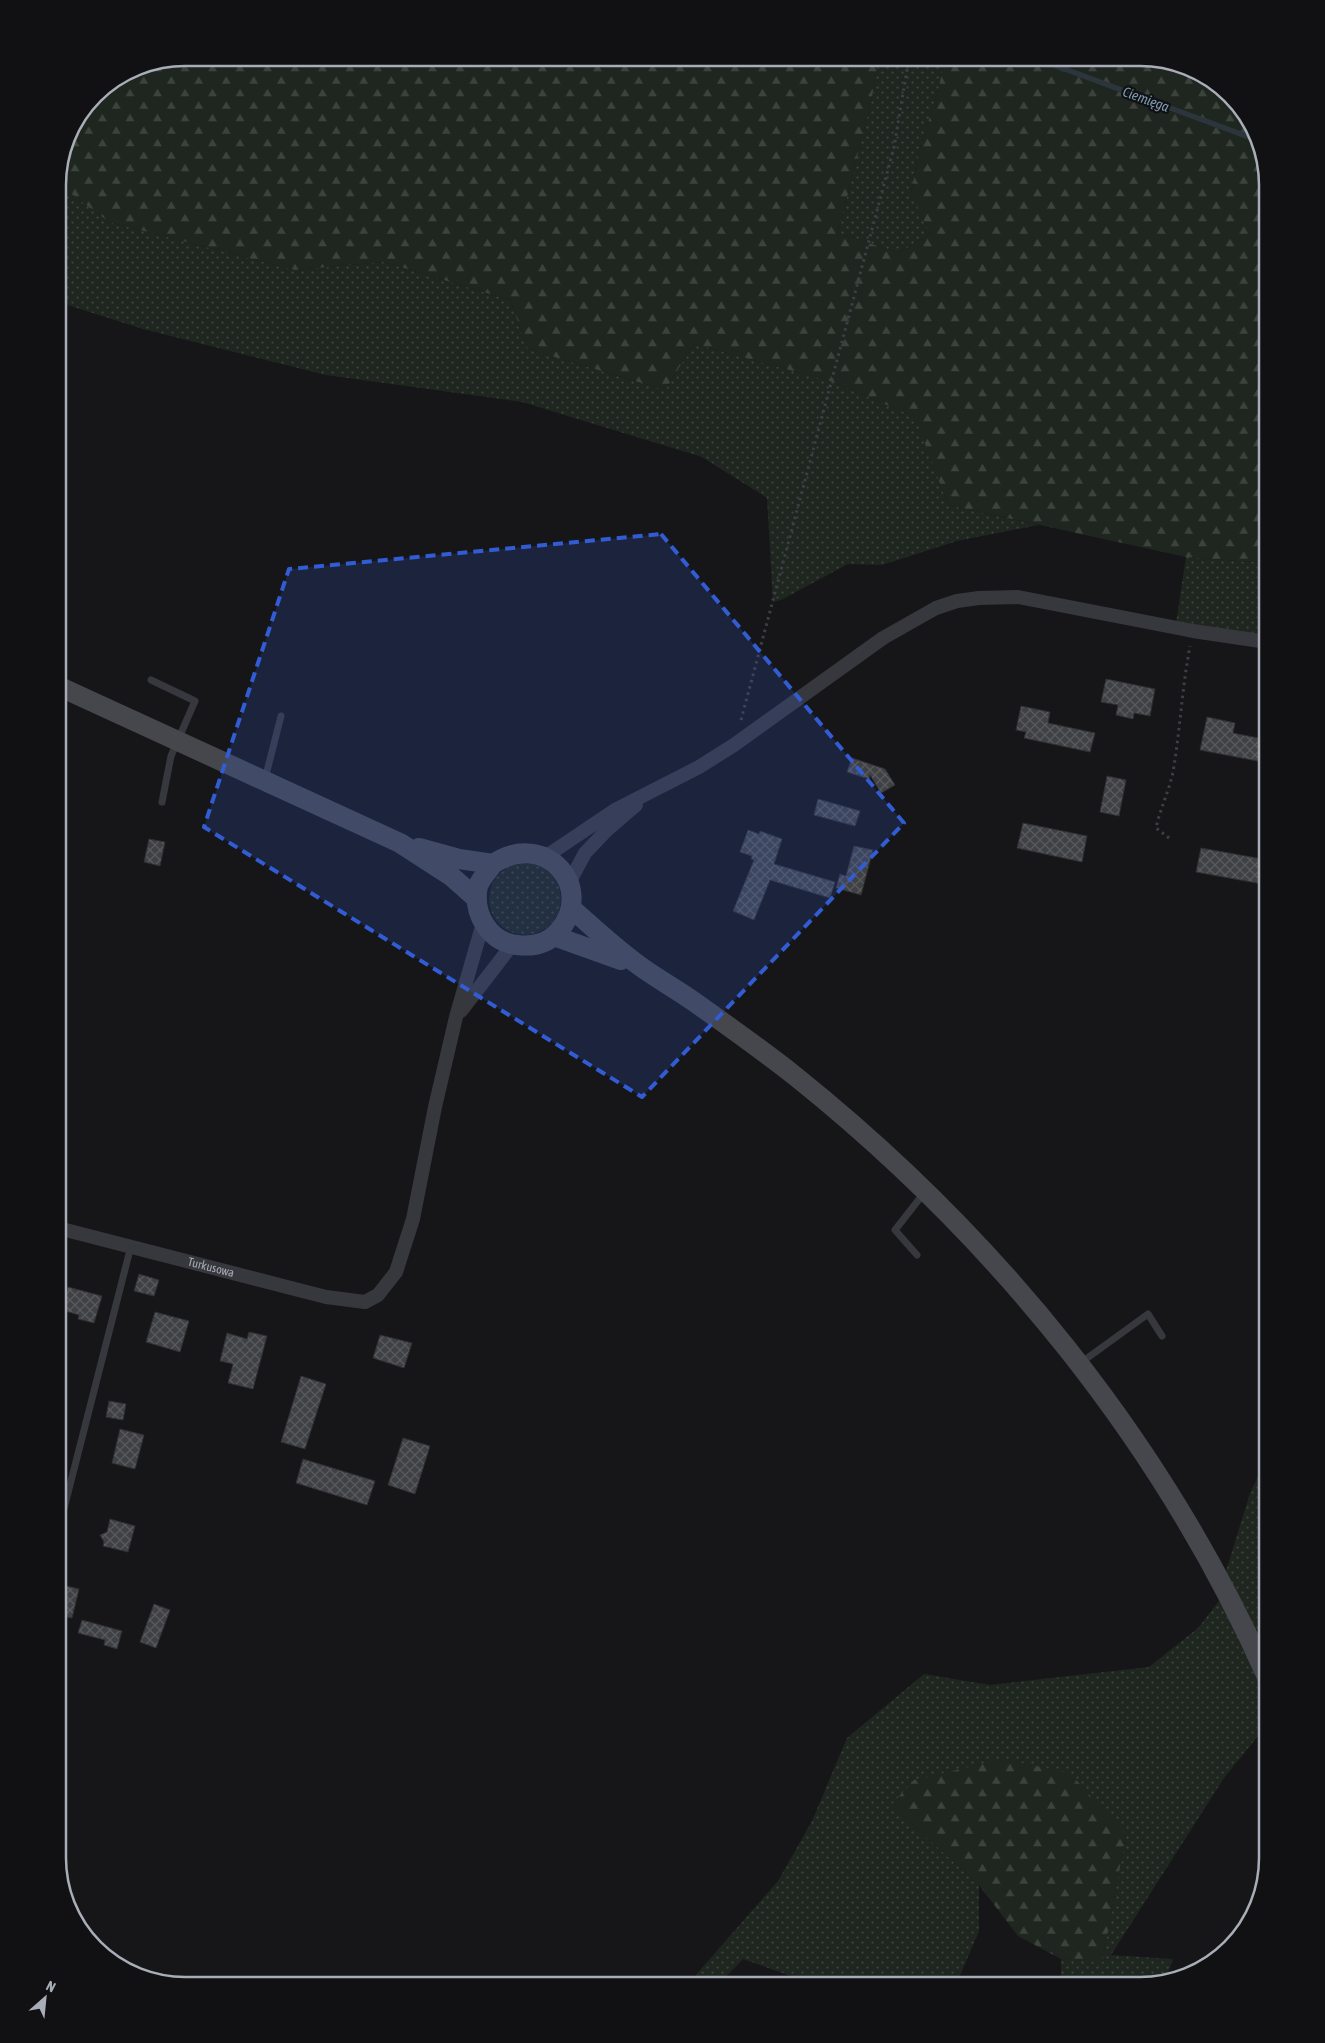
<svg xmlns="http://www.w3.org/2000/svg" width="1325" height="2043" viewBox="0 0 1325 2043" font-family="'Asap Condensed',sans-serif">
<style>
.grass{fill:url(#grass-dots)}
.forest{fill:url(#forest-firs)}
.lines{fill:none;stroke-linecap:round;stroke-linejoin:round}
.stream{stroke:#2c353c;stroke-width:5.5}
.building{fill:url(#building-cross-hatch);stroke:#303034}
.path{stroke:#3d3f44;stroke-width:3;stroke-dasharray:2.5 4;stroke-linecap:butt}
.lane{stroke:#37383d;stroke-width:7}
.street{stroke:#37383d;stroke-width:14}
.secondary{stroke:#45474d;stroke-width:20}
.marked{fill:#325cd3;fill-opacity:0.2;stroke:#325cd3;stroke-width:4;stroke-dasharray:10 6;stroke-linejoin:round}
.labels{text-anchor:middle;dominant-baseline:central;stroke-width:4.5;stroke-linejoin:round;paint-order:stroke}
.street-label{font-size:12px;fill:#a8adb8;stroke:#111113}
.water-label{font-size:14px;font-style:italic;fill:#7f9bb3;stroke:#111113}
.rim{fill:none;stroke:#a8adb8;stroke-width:2.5}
</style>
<defs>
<pattern id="grass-dots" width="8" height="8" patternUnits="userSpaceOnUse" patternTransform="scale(1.25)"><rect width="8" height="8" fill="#1e261f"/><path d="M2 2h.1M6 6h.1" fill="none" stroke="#3c433d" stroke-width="1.8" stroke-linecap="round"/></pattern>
<pattern id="forest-firs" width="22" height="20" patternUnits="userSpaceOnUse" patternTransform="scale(1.25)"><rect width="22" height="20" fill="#1e261f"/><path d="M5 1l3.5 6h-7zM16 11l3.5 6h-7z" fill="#3c433d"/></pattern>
<pattern id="building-cross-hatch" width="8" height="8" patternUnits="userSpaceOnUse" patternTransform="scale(1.25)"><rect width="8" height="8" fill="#404145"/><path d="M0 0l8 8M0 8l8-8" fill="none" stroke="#595a5e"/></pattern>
</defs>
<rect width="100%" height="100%" fill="#161618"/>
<path class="grass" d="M879,58h66l-7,33 -19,60 -8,41 19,42 -31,19 -61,-20 33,-131z
M58,184l51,38 186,48 89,-8 126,38 18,49 137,41 29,-46 136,37 86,36 32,88 91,20 -82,16 -75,24 -34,-1 -67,36 -8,2 -6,-104 -65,-41 -180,-55 -196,-27 -183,-46 -85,-27z
M1186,557l81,6v79l-91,-19z
M489 899a36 36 0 1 1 72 0a36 36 0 1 1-72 0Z
M1267,1458v267l-43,53 -113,177 62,4 -7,20 -27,6h-78v-26l41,3 24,-127 -235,-30 88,80v46l-23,54h-140l-73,-26 -25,26h-31l91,-104 34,-60 35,-83 77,-64 66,11 159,-18 49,-39 21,-27 3,-17 28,-91z"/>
<path class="forest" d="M185,58h694l-8,44 -33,131 61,20 31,-19 -19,-41 8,-42 19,-60 7,-33h203l62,21 44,50 13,57v377l-81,-6 -238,-52 -33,-88 -85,-36 -136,-37 -29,46 -137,-41 -18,-49 -126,-38 -89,8 -186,-48 -51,-38 9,-48 28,-41 42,-28z
M1003,1759l67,14 56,62 -24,128 -41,-4 -43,-23 -39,-51 -88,-80 23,-25z"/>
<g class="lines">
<path class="stream" d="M1035,58l222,82"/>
</g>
<path class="building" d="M1106,679l49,10 -5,27 -16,-3 -1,6 -17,-4 2,-10 -17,-3z
M1021,706l29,6 -2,11 47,10 -5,19 -66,-14 2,-6 -10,-2z
M1207,717l28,6 -2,10 35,7v23l-68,-13z
M852,758l33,11 10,16 -14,8 -11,-18 -1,4 -22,-7z
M1107,776l19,4 -7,36 -19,-4z
M818,799l42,12 -5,15 -41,-11z
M1023,823l64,13 -5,26 -65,-14z
M748,830l11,4 1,-3 22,8 -8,25 61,18 -5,16 -60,-18 -16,40 -21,-9 21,-51 -3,-1 1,-3 -12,-4z
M149,839l16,3 -5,24 -16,-4z
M854,846l19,4 -12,45 -25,-7 4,-14 6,2z
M1201,848l67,12v25l-72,-13z
M139,1274l20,6 -5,16 -20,-5z
M68,1287l34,9 -8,27 -16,-4 1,-4 -17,-5z
M155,1312l34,9 -9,31 -34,-10z
M249,1332l18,4 -14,53 -25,-6 5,-19 -13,-3 7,-28 20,6z
M380,1335l32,8 -8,25 -31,-10z
M301,1376l25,8 -21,65 -24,-7z
M109,1401l17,3 -3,16 -17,-3z
M120,1429l24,6 -9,34 -23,-6z
M403,1438l27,8 -15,48 -27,-9z
M303,1459l72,22 -8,24 -71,-22z
M110,1519l25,7 -7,26 -25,-6 1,-4 -4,-7 7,-3z
M58,1584l21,5 -7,29 -14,-3z
M154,1604l16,6 -14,38 -16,-6z
M82,1620l40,11 -5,18 -13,-4 1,-5 -27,-7z"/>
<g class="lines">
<path class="path" d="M741,720l153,-573 15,-89
M1169,838l-13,-10c4,-19 13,-37 17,-56 7,-41 9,-84 17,-126"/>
<path class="lane" d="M151,680l44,21 -24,55 -9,46
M265,779l16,-63
M917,1255l-22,-25 29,-37
M1079,1364l69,-50 14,22
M58,1532l73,-286"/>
<g class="street">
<path d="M545,857l70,-47 84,-43 35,-22 149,-107 53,-30 21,-7 22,-3 39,-1 175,34 74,11"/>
<path d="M569,883l16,-30 22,-23 29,-25"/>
<path d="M461,1011l51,-66"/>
<path id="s1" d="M58,1228l268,69 39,5 13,-7 18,-23 17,-53 22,-112 21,-90 27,-94"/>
</g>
<path class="secondary" d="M58,686l342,157 51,33 26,23
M419,848l40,11 34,5c52,-35 104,24 65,68 -11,12 -26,15 -41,13 -28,-3 -45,-32 -39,-59 3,-8 10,-15 15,-22
M571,908c24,21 47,43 73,61 16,11 33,21 49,32 34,24 69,49 102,75 200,160 368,366 472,601
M554,936l67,24"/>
</g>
<path class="marked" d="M661,534l243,289 -262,274 -438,-270 85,-258z"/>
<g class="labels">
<g class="street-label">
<text stroke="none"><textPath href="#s1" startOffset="158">Turkusowa</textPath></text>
</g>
<g class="water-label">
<text transform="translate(1146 99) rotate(20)">Ciemięga</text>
</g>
</g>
<path d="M0 0H1325V2043H0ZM185 66H1140A119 119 0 0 1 1259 185V1858A119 119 0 0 1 1140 1977H185A119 119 0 0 1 66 1858V185A119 119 0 0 1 185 66Z" fill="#111113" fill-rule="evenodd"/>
<path class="rim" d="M185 66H1140A119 119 0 0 1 1259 185V1858A119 119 0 0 1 1140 1977H185A119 119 0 0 1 66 1858V185A119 119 0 0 1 185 66Z"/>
<g transform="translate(45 1998) rotate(27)" stroke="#111113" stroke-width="4" paint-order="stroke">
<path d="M0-4L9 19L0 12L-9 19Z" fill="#a8adb8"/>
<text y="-8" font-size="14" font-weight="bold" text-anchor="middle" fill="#a8adb8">N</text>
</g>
</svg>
